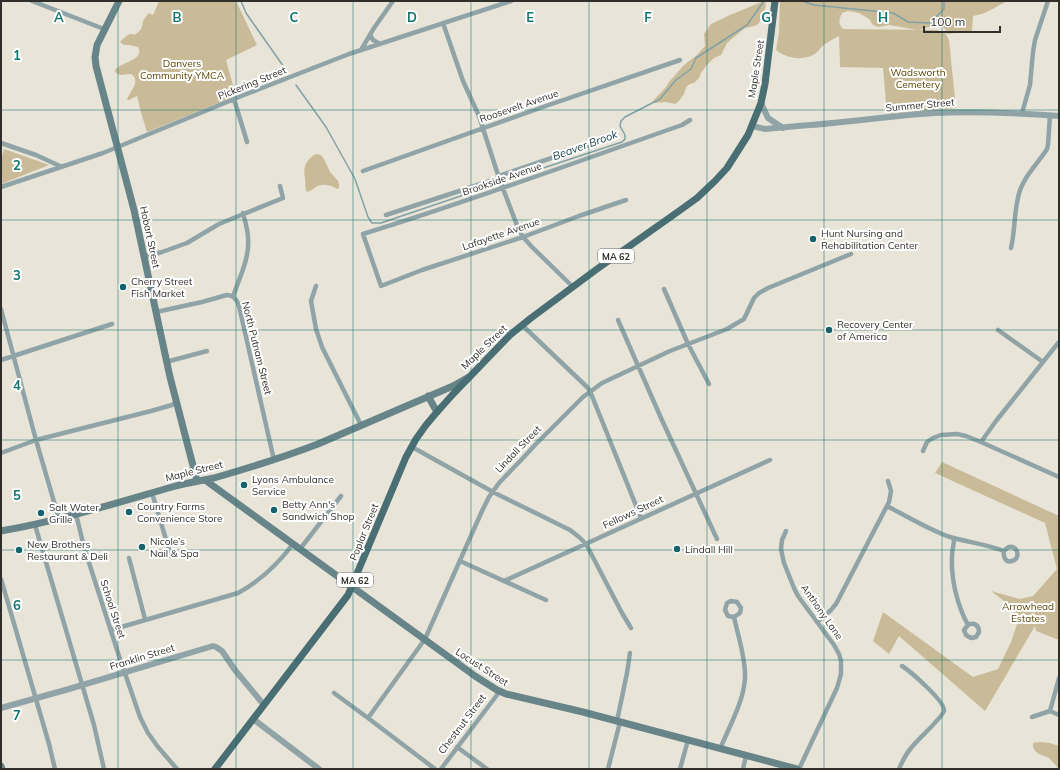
<svg xmlns="http://www.w3.org/2000/svg" width="1060" height="770" viewBox="0 0 1060 770" font-family="Mulish,sans-serif">
<style>
.green{fill:#cabb98}
.lines{fill:none;stroke-linecap:round;stroke-linejoin:round}
.stream{stroke:#81a1a6;stroke-width:1.5}
.minor{stroke:#90a4a7;stroke-width:4.5}
.tertiary{stroke:#90a4a7;stroke-width:6}
.secondary{stroke:#678489;stroke-width:7}
.primary{stroke:#496e74;stroke-width:7}
.grid{fill:none;stroke:#0f766e;stroke-width:1;stroke-opacity:0.55}
.poi-dot{fill:#16636d;stroke:#fff;stroke-width:1.5}
.labels{text-anchor:middle;dominant-baseline:central;stroke-width:4;stroke-linejoin:round;paint-order:stroke}
.shield{fill:#fff;stroke:#6f6d6b;stroke-width:1}
.shield-label{font-size:9px;font-weight:bold;fill:#312f2b}
.park-label{font-size:10px;fill:#5a4503;stroke:#fff}
.street-label{font-size:10px;fill:#312f2b;stroke:#fff}
.poi-label{font-size:10px;fill:#312f2b;stroke:#fff;text-anchor:start}
.water-label{font-size:11px;font-style:italic;fill:#19444a;stroke:#fff}
.grid-label{font-size:13px;text-anchor:middle;font-weight:bold;fill:#0f766e;stroke:#fff;stroke-width:4;stroke-linejoin:round;paint-order:stroke}
</style>
<rect width="100%" height="100%" fill="#e9e4d8"/>
<path class="green" d="M159,1h77l21,44 -31,15 10,36 -89,36 -7,-23 -3,-13 -8,4h-2c2,-9 15,-18 4,-26l-11,1 -5,-3v-2c6,-8 30,-10 23,-23l-9,-2h-5l-4,-3c3,-3 6,-7 11,-8 4,0 2,2 6,-1 5,-3 5,-7 6,-12 2,-3 4,-6 6,-8l4,2z
M764,1l2,3 -2,9 -5,10 -4,3 -10,2 -18,15 -6,12 -7,3 -8,8 -5,7 -2,5 -5,5 -4,1 -3,2 -2,4 -1,4 -5,7 -4,3 -9,-2 -12,1 -2,-1 14,-15 3,-5 15,-17 13,-10 7,-8 1,-1 -1,-12 7,-10 19,-9z
M780,1h227c-11,6 -21,13 -34,15l-1,15 -25,3 -1,-4 -6,-6 -22,6 -29,-5 -11,2 -5,-2 -4,-6 -10,-6 -11,-2 -6,2c-3,7 -4,10 1,16l94,1 9,4 3,6 7,68 -51,5 -18,1 -4,-46 -43,-1 -1,-31c-5,3 -10,5 -14,8 -5,3 -7,9 -12,11 -12,6 -27,3 -37,-5l3,-18z
M4,149l45,16 -48,19v-24z
M316,154l5,1 3,4 6,13 8,9 1,4v3l-2,1c-6,-4 -14,-6 -21,-2 -3,2 -5,4 -9,5 -3,-4 -1,-8 -2,-13 -2,-11 0,-19 11,-25z
M942,462l117,54v124l-23,-9 -1,-5 -50,85 -86,-75 -10,18 -16,-13 10,-29 90,65 25,-8 13,-27 6,-18 -4,-16 -22,-17 29,8 13,-3 24,-27 -12,-46 -110,-50z
M1041,742l9,1 9,3v23l-10,-11 -10,-4 -4,-3 -2,-4v-4z"/>
<g class="lines">
<path class="stream" d="M241,1l5,12 40,57
M802,1l12,4 79,8 15,9 22,1 14,-14v-8
M296,85l30,42 29,52 13,38 4,6h9l115,-39
M510,179l112,-37 3,-3v-4l-5,-9 1,-5 4,-4 35,-18 16,-19 15,-11 5,-11 51,-33 17,-24"/>
<path class="minor" d="M32,1l72,28
M443,23l20,58 16,35 20,62 19,50 5,9 9,10 41,40
M370,35l3,5 7,4
M361,50l13,-22 19,-27
M234,99l13,43
M1022,113l8,-28 3,-33 2,-12 13,-39
M1,143l35,12 26,12
M363,171l180,-64 137,-47
M499,176l108,-37
M1,187l102,-34 141,-58 105,-41 162,-53
M626,200l-47,16 -56,21 -101,33 -41,16 -18,-52c108,-33 213,-72 319,-109l8,-5
M386,215l113,-37
M1011,248c4,-17 3,-34 7,-50 3,-19 19,-33 29,-49l1,-4 2,-30
M144,257l18,-5 25,-9 32,-19 64,-26 -3,-12
M316,286l-5,15 5,28 6,18 39,78
M664,289l24,55 21,40
M233,297c6,-19 17,-39 15,-59 0,-8 -3,-17 -5,-25
M1,309l35,131 23,79
M156,312l46,-10 25,-7c7,0 10,5 12,11l35,154
M618,320l43,98 56,121
M522,325l65,62 3,4 51,127
M998,330l45,32
M1,360l111,-36
M166,362l41,-11
M981,442l15,-21 63,-79
M412,447l81,45 77,38 9,7 7,7 36,69 9,15
M923,451l4,-9 6,-4 8,-3 16,-1 9,2 15,6 78,35
M1,453l35,-13 115,-29 21,-6 4,-3
M152,493l19,63
M887,506c19,10 39,22 60,30 19,6 38,8 57,15 -1,5 1,12 8,10 12,-3 2,-23 -8,-10
M76,514l8,33 34,106 22,64 8,16 10,14 19,22
M35,525l59,200 10,44
M786,531l-4,9 -1,9 3,14 10,25 4,8 36,49 5,9 2,7v13l-4,14 -38,81
M954,538c0,6 -2,13 -2,19 -1,22 5,48 16,68 6,-3 11,0 11,7l-3,5 -5,1 -5,-3 -2,-5 4,-5
M300,549l41,-53
M129,558l16,61
M460,561l86,39
M1,579l48,165 6,25
M504,581l266,-121
M817,622l13,-11 6,-7 53,-102 2,-11 -3,-10
M111,630l127,-37c22,-12 40,-29 55,-49
M334,693l34,25
M1050,711l9,-33
M1032,717l18,-6 9,4
M617,721l10,-48 3,-20
M457,747l30,22
M720,749c9,-22 24,-48 25,-71 1,-19 -7,-42 -11,-61l6,-4 1,-5 -4,-6 -6,-1 -4,2 -2,7 3,6 6,1
M435,769l-67,-51 57,-79 57,-128 7,-14 10,-14 24,-25 12,-13 48,-48 19,-14 68,-32 57,-22 17,-10 10,-21 5,-5 9,-5 83,-34
M441,769l59,-78
M608,769l12,-47
M680,769l8,-29
M743,769l3,-13
M899,769c3,-7 7,-15 12,-21 6,-8 31,-30 33,-37 2,-9 -34,-40 -42,-45"/>
<path class="tertiary" d="M761,103l7,15 15,10
M752,126l13,3 33,-3c45,-3 91,-10 136,-13 42,-2 83,0 125,3
M1,708l68,-19 144,-43 3,1 6,4 13,19 29,35
M253,719l66,50"/>
<path class="secondary" d="M119,1l-22,44 -2,12 1,9 38,144 36,167 27,104
M428,396l9,16
M205,480l270,196 22,14 9,4 77,18 214,57
M1,531c58,-10 115,-28 171,-44 14,-4 28,-6 42,-9 35,-10 70,-21 104,-34l135,-58 16,-9
M1,766l1,3"/>
<path class="primary" d="M215,769l133,-174 58,-138 10,-18 10,-14 11,-13 17,-19 56,-58 21,-17 66,-49 82,-58 18,-13 18,-17 12,-13 21,-33 13,-32 4,-19 10,-83"/>
</g>
<path class="grid" d="M118,1v768M236,1v768M353,1v768M471,1v768M589,1v768M707,1v768M824,1v768M942,1v768M1,110h1058M1,220h1058M1,330h1058M1,440h1058M1,550h1058M1,660h1058"/>
<g class="poi-dot">
<circle cx="813" cy="239" r="4"/>
<circle cx="123" cy="287" r="4"/>
<circle cx="829" cy="330" r="4"/>
<circle cx="244" cy="485" r="4"/>
<circle cx="274" cy="510" r="4"/>
<circle cx="129" cy="512" r="4"/>
<circle cx="41" cy="513" r="4"/>
<circle cx="142" cy="547" r="4"/>
<circle cx="677" cy="549" r="4"/>
<circle cx="19" cy="550" r="4"/>
</g>
<g class="labels">
<g class="shield">
<rect x="598" y="249" width="36" height="14" rx="3"/>
<rect x="337" y="573" width="36" height="14" rx="3"/>
</g>
<g class="shield-label">
<text x="616" y="256">MA 62</text>
<text x="355" y="580">MA 62</text>
</g>
<g class="park-label">
<text x="182" y="63">Danvers<tspan x="182" dy="12">Community YMCA</tspan></text>
<text x="918" y="72">Wadsworth<tspan x="918" dy="12">Cemetery</tspan></text>
<text x="1028" y="606">Arrowhead<tspan x="1028" dy="12">Estates</tspan></text>
</g>
<g class="street-label">
<text transform="translate(756 69) rotate(-81)">Maple Street</text>
<text transform="translate(252 83) rotate(-22)">Pickering Street</text>
<text transform="translate(920 105) rotate(-5)">Summer Street</text>
<text transform="translate(519 106) rotate(-19)">Roosevelt Avenue</text>
<text transform="translate(502 179) rotate(-19)">Brookside Avenue</text>
<text transform="translate(501 234) rotate(-19)">Lafayette Avenue</text>
<text transform="translate(150 237) rotate(78)">Hobart Street</text>
<text transform="translate(484 347) rotate(-44)">Maple Street</text>
<text transform="translate(257 348) rotate(76)">North Putnam Street</text>
<text transform="translate(518 449) rotate(-46)">Lindall Street</text>
<text transform="translate(194 471) rotate(-14)">Maple Street</text>
<text transform="translate(633 512) rotate(-25)">Fellows Street</text>
<text transform="translate(364 532) rotate(-68)">Poplar Street</text>
<text transform="translate(113 609) rotate(72)">School Street</text>
<text transform="translate(822 612) rotate(55)">Anthony Lane</text>
<text transform="translate(142 657) rotate(-17)">Franklin Street</text>
<text transform="translate(482 667) rotate(33)">Locust Street</text>
<text transform="translate(462 724) rotate(-53)">Chestnut Street</text>
</g>
<g class="poi-label">
<text x="821" y="233">Hunt Nursing and<tspan x="821" dy="12">Rehabilitation Center</tspan></text>
<text x="131" y="281">Cherry Street<tspan x="131" dy="12">Fish Market</tspan></text>
<text x="837" y="324">Recovery Center<tspan x="837" dy="12">of America</tspan></text>
<text x="252" y="479">Lyons Ambulance<tspan x="252" dy="12">Service</tspan></text>
<text x="282" y="504">Betty Ann's<tspan x="282" dy="12">Sandwich Shop</tspan></text>
<text x="137" y="506">Country Farms<tspan x="137" dy="12">Convenience Store</tspan></text>
<text x="49" y="507">Salt Water<tspan x="49" dy="12">Grille</tspan></text>
<text x="150" y="541">Nicole’s<tspan x="150" dy="12">Nail &amp; Spa</tspan></text>
<text x="27" y="544">New Brothers<tspan x="27" dy="12">Restaurant &amp; Deli</tspan></text>
<text x="685" y="549">Lindall Hill</text>
</g>
<g class="water-label">
<text transform="translate(585 145) rotate(-20)">Beaver Brook</text>
</g>
</g>
<g class="grid-label">
<text x="59" y="22">A</text>
<text x="177" y="22">B</text>
<text x="294" y="22">C</text>
<text x="412" y="22">D</text>
<text x="530" y="22">E</text>
<text x="648" y="22">F</text>
<text x="766" y="22">G</text>
<text x="883" y="22">H</text>
<text x="17" y="60">1</text>
<text x="17" y="170">2</text>
<text x="17" y="280">3</text>
<text x="17" y="390">4</text>
<text x="17" y="500">5</text>
<text x="17" y="610">6</text>
<text x="17" y="720">7</text>
</g>
<rect width="1060" height="770" fill="none" stroke="#312f2b" stroke-width="4"/>
<path d="M924 26v6h76v-6" fill="none" stroke="#312f2b" stroke-width="2"/>
<text x="930" y="26" font-size="12" fill="#312f2b" stroke="#ffffff" stroke-width="3" paint-order="stroke">100 m</text>
</svg>
